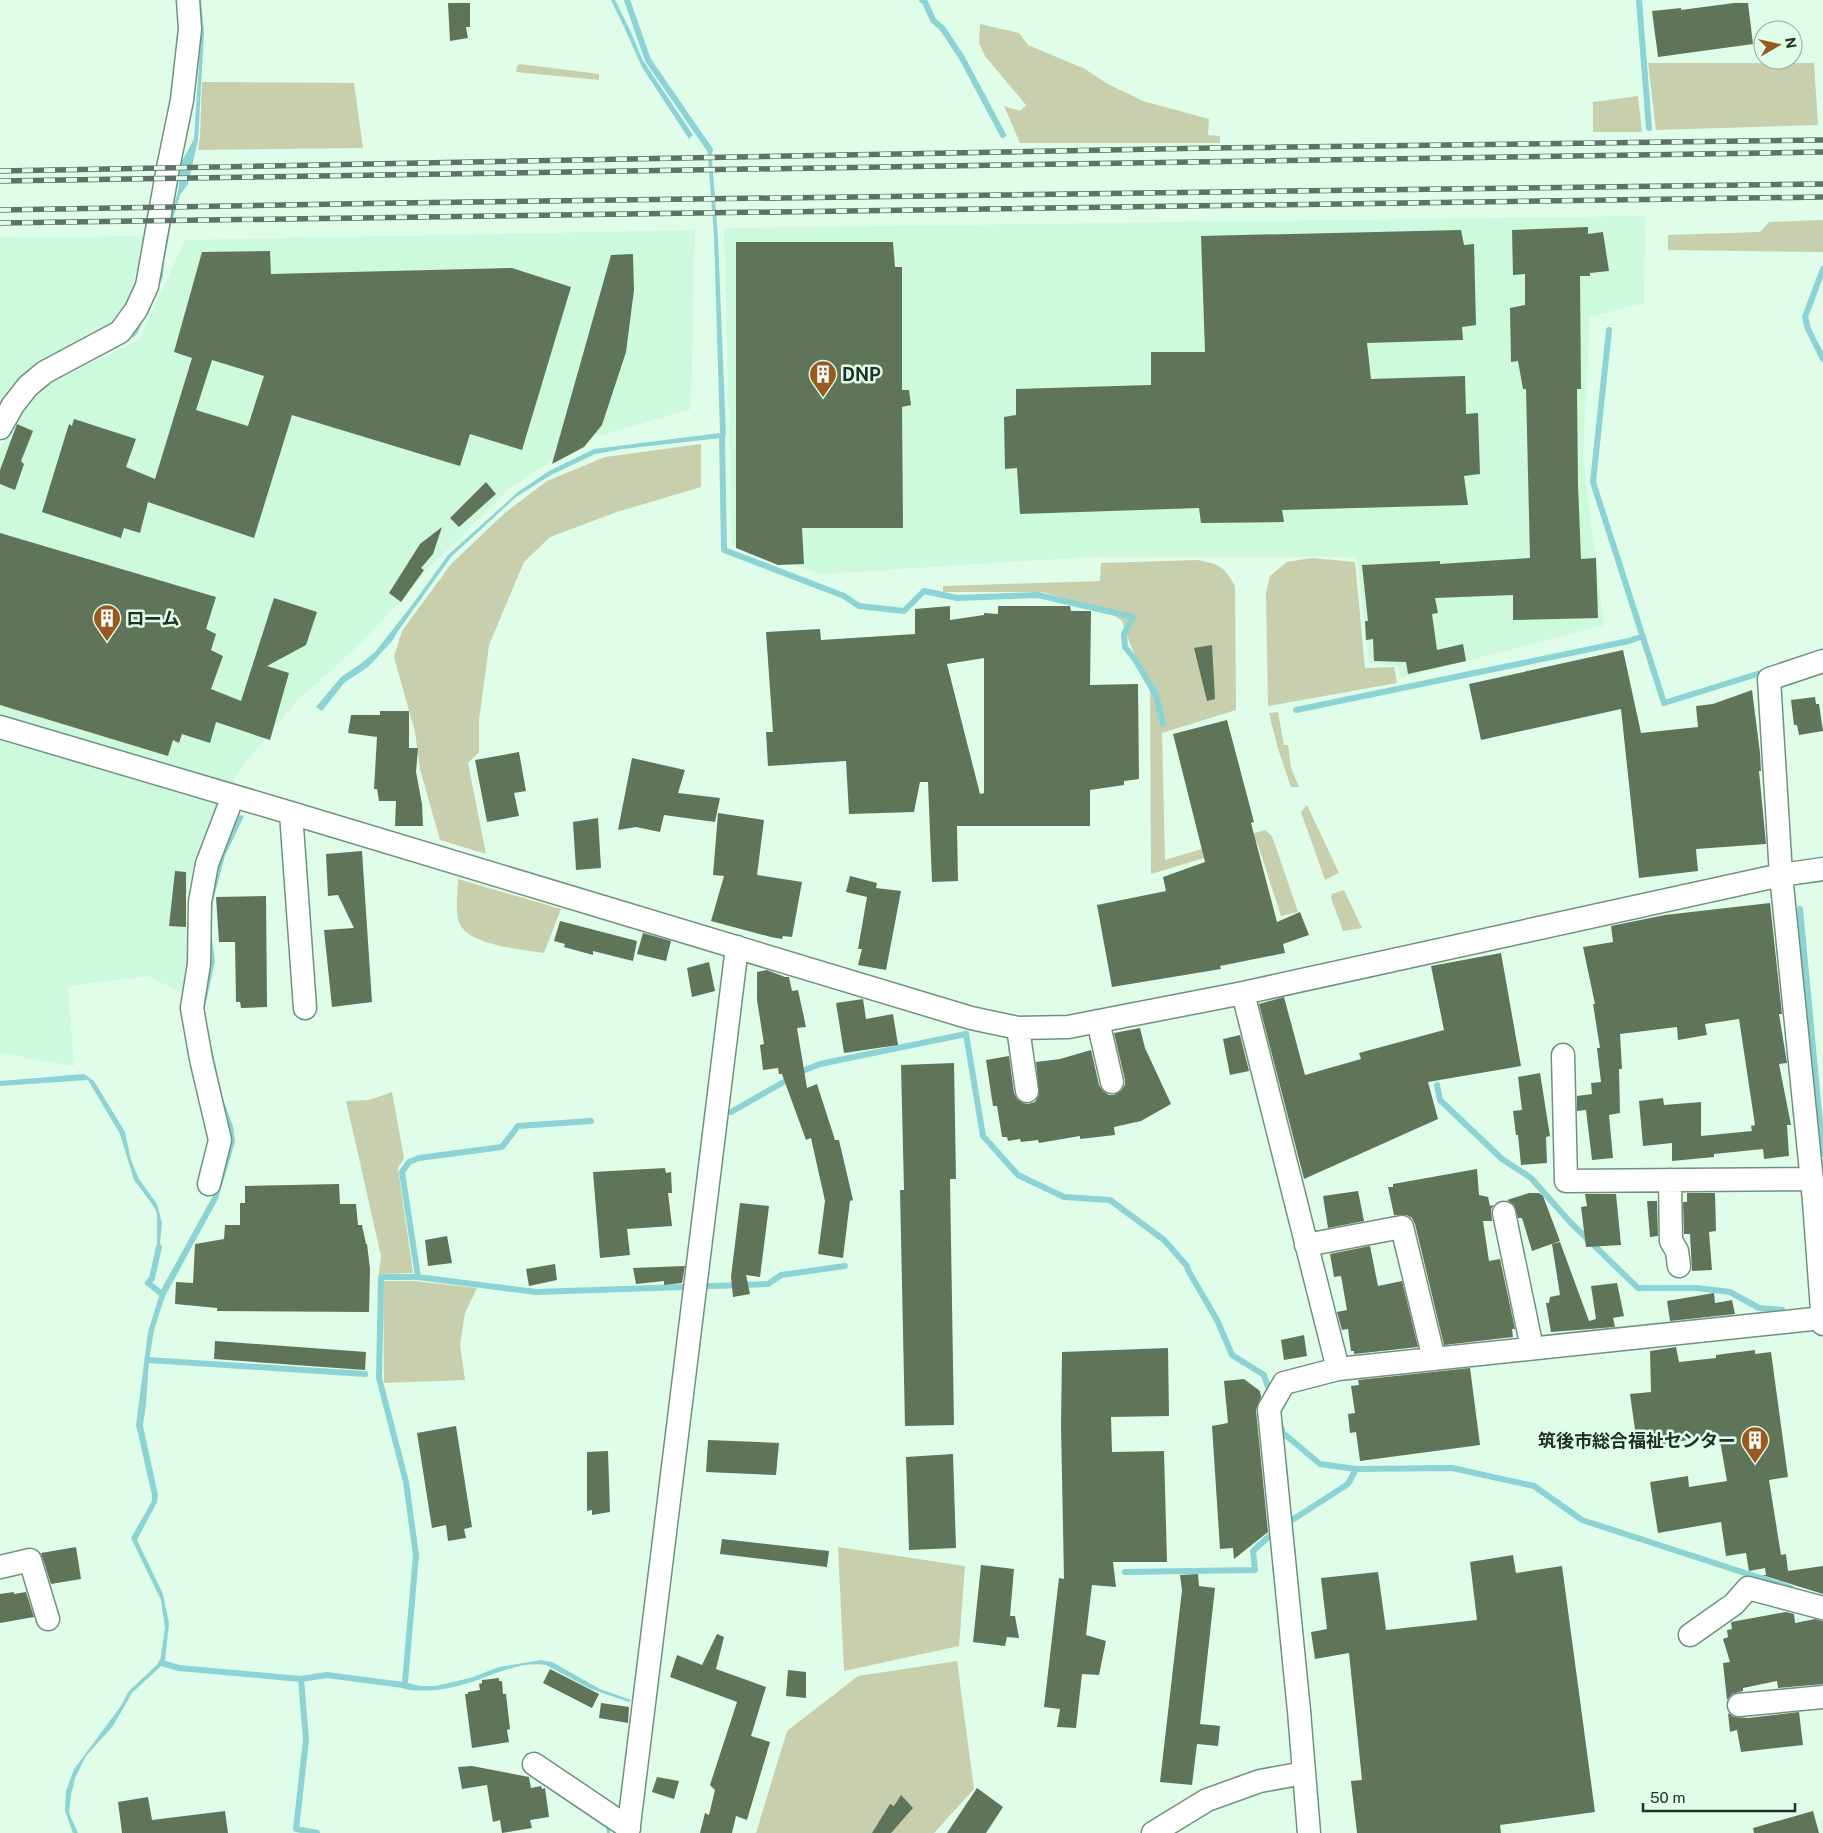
<svg xmlns="http://www.w3.org/2000/svg" width="1823" height="1833" viewBox="0 0 1823 1833" font-family="'Public Sans','Noto Sans JP',sans-serif">
<style>
.built{fill:#cdf9dd}
.green{fill:#c7cfad}
.water{fill:#8bd3d4}
.lines{fill:none;stroke-linecap:round;stroke-linejoin:round}
.stream{stroke:#8bd3d4;stroke-width:6}
.building{fill:#5f7458;fill-rule:evenodd}
.minor-casing{stroke:#70927d;stroke-width:25}
.minor{stroke:#fff;stroke-width:22}
.rail-casing{stroke:#5f7267;stroke-width:5.5}
.rail{stroke:#e0fdea;stroke-width:4;stroke-dasharray:11;stroke-linecap:butt}
.labels{text-anchor:middle;dominant-baseline:central;stroke-width:5;stroke-linejoin:round;paint-order:stroke}
.poi-label{font-size:18px;font-weight:bold;fill:#212f27;stroke:#e0fdea;text-anchor:start}
</style>
<rect width="100%" height="100%" fill="#e0fdea"/>
<path class="built" d="M1645,216l-1,87 -54,14 -7,139 21,169 -203,53 -3,-12 -29,-3 -12,-106h-267l-269,17 -89,-29 -8,-317z
M695,230l-4,179 -108,31 -71,46 -75,74 -75,82 -65,59 -58,69 -37,82 -12,22 -4,24 2,98 -40,-20 -80,10 6,80 -74,-13v-605l34,-57 105,-51 46,-100z
M149,236l-23,71 -8,16 -118,93v-178z"/>
<path class="green" d="M980,24l39,9 9,12 57,24 21,14 37,18 66,18 -1,16 12,1v7h-200l-16,-37 16,5 6,-6 -41,-49 -6,-13z
M1648,63h166l4,62 -162,5z
M520,64l79,10v6l-83,-8 1,-6z
M202,82l152,1 9,65 -165,2 2,-13z
M1638,96l4,36h-49v-30z
M1823,220v32l-155,-2v-15l92,-3 9,-10z
M701,444v43l-84,25 -67,25 -26,25 -35,83 -10,76v31l-11,11 18,91 -46,-14 -20,-71 -5,-37 -21,-75 8,-26 49,-67 55,-52 41,-31 58,-24z
M1312,558l43,4 10,106 29,-1 3,16 -129,23 -2,-113 4,-17 17,-14z
M1197,560c22,4 27,6 38,26l1,124 -74,23 3,127 100,-30 7,6 26,76 -17,4 -24,-74 -106,32 -1,-183 -19,-45 -9,-25 -16,-12 -64,-17h-99v-6l157,-5 1,-18z
M1278,712l6,33h4l3,23 8,19h-8l-13,-38 -9,-36z
M1307,805l32,68 -14,7 -24,-68z
M458,879l103,30 -17,44c-20,-3 -78,-8 -85,-31 -4,-10 -1,-31 -1,-43z
M1344,890l18,38 -19,3 -12,-33 1,-4z
M392,1092l12,66 -6,10 15,105 -34,1 2,-18 -35,-155 23,-1z
M383,1281h31l63,7 -12,25 -5,32 5,35 -81,3z
M838,1547l127,19 -6,80 -115,25z
M957,1661l17,128 -40,44h-178l31,-102 71,-55z"/>
<path class="water" d="M197,0h4l3,33 -6,107 -10,44 -8,11 -9,30 -7,37 -1,15 -26,57 -4,4 -1,-2 1,-6 45,-138 3,-29 13,-24 7,-105z
M611,0h4l15,30 12,29 51,76 -4,4 -47,-72 -18,-40z
M707,145h4l7,93 8,197 -5,3 -98,11 -28,5 -44,21 -35,22 -65,60 -55,77 -3,6 -25,27 -24,16 -22,28 -6,-4 25,-30 18,-12 16,-13 37,-47 36,-50 70,-63 31,-21 45,-22 126,-16 -6,-198z
M234,814l10,2 -19,40 -12,45 -3,23 5,37 -11,51 19,87 10,27 2,16 -17,57 -53,97 -11,34 -5,31 -3,43 -3,22 15,69 -1,7 -20,38 26,54 6,30 -4,36 -3,5 -30,28 -19,33 -27,30 -11,22 -4,17 -2,18 9,20h-5l-8,-22 1,-20 8,-22 47,-63 8,-15 31,-29 5,-34 -4,-28 -30,-62 21,-37v-6l-16,-70 12,-93 13,-42 53,-96 16,-51 -29,-121 8,-126z
M84,1074l10,7 31,51 6,28 8,19 18,25 5,19 -3,32 -2,-1v-41l-5,-9 -18,-24 -14,-46 -32,-54 -88,6v-5z
M541,1660l11,2 48,27 31,11 -2,2 -38,-13 -45,-24c-25,-4 -51,9 -74,17 -23,7 -44,11 -68,7l-1,-4 2,-3 15,4h16l34,-8 29,-11z
M531,1773l79,54v6h-3l-1,-5 -77,-52z"/>
<g class="lines">
<path class="stream" d="M627,0l21,60 62,90
M922,0l3,2 8,18 10,9 19,29 41,77
M1639,0l10,128
M1823,269l-18,48 3,12 15,30
M1609,330l-16,152 71,221 103,-32
M722,436l2,114 120,46 15,10 45,5 20,-20 33,7 81,-3 95,22 -9,17 1,13 11,14 20,34 7,29
M1296,710l333,-69 14,-5
M1800,909l23,245
M1437,1085l3,15 62,59 29,19 40,45 67,65h59l33,4 29,16 23,2
M731,1112l74,-42 15,-6 146,-30 17,102 35,39 46,22 46,3 54,40 23,26 1,4 29,50 15,35 32,20 7,21
M159,1247l-7,31 -4,5 14,11
M418,1277l118,15 232,-8 13,-9 64,-9
M148,1360l217,14
M1281,1427l2,6 37,31 36,5 96,-1 82,18 48,34 209,68
M1286,1524l62,-40 8,-15
M1125,1572l130,-2 -2,-19 24,-22
M161,1663l18,5 122,11
M405,1682l11,-127 -10,-73 -27,-104 2,-101h37l-16,-105 7,-10 10,-4 83,-11 16,-21 73,-5
M317,1833l-21,-4 10,-89 -5,-61 26,-4 76,10"/>
</g>
<path class="building" d="M448,3h22v24h-4l2,11 -18,3z
M1734,3h14l5,41 -95,13 -6,-46 29,-3v2z
M1588,227v7l15,-2 6,39 -19,2v3h-10l1,113h-4l1,95 3,75 15,-1 2,60 -85,2v-25l-78,3 3,15 -6,1 5,36 26,-6 3,17 -58,13 -2,-12 -32,-1 -1,-22 -7,1 -1,-19h3l-6,-56 78,-4v3l90,-6 -4,-169h-3l-5,-28 -7,1 -1,-54 15,-3v-31l-12,1 -1,-45z
M1461,230l3,15 10,-1 2,81 -14,2 1,13 -96,3 4,36 94,-3 1,38 12,-1 2,61 -16,2 4,29 -186,5 2,12 -83,1 -2,-15 -179,6 -3,-46 -12,1 -1,-52 12,-2v-26l135,-4v-33h54l-4,-116z
M736,242h157l2,25h7v123h7l2,15 -9,2 1,121h-101l2,36 -26,1 -42,-17z
M270,251l1,23 241,-6 59,19 -49,163 -52,-16 -10,32 -168,-51 -38,123 -106,-36 -8,31 -16,-5 -3,10 -79,-26 27,-88 3,2 2,-7 62,20 -10,28 29,12 37,-121 -18,-6 28,-100zM212,360l52,16 -16,50 -52,-16z
M633,254l1,36 -8,62 -24,73 -18,22 -32,17 59,-209z
M17,424l16,7 -12,30 3,3 -9,26 -15,-6v-14z
M486,482l10,12 -37,33 -9,-9z
M442,527l-9,27 -12,14 3,2 -23,32 -12,-9 31,-49z
M0,533l216,64 -10,32 10,5 -5,16 12,6 -12,33 30,12 33,-103 43,14 -11,33 -39,21 22,7 -19,67 -54,-18 -6,21 -28,-9 -3,9 -6,-3 -5,16 -168,-51z
M950,606v14l34,-5v-2l14,1v-8h72l1,5h20l-1,74 48,-1 1,95 -15,2v4l-34,5v36h-133l1,55 -26,1 -4,-100h-8l-6,30 -65,2 -3,-53 -78,5 -2,-34h7l-7,-100 54,-3 1,11 94,-6v-25zM984,658v135l-4,1 -33,-130z
M1212,645l3,54 -8,2 -13,-53z
M1623,650l18,83 57,-6 -2,-21 17,-2 39,-14 8,63 1,18h-2l7,73 -70,5 2,22 -59,7 -18,-169 -140,31 -12,-56z
M1815,697l1,7h3l4,27 -24,4 -2,-10h-3l-3,-25z
M380,711h29v37h9l-2,24 6,32 1,22h-28l1,-25h-17l-2,-12h-3l3,-52 -29,-4 3,-18h29z
M1227,720l27,102 -3,1 26,99 23,-10 9,23 -26,9 2,9 -65,13 1,3 -109,18 -15,-82 69,-14 -3,-14 42,-15 -32,-128z
M519,752l7,39 -12,2 5,23 -32,6 -12,-62z
M632,758l53,12 -7,23 42,5 -5,24 -51,-7 -4,17 -24,-5 -18,3z
M718,813l46,7 -7,55 45,7 -10,55 -9,-1 -1,3 -11,-2 -60,-16 13,-45 -11,-1z
M598,818l3,50 -25,2 -3,-48z
M362,851l10,151 -40,5 -8,-77 30,-2 -16,-33 -10,1 -2,-42z
M175,871l11,1v55l-17,-1z
M850,876l27,7 -1,5 25,3 -15,79 -28,-5 4,-16h-4l9,-52 -21,-5z
M266,896l1,111 -26,1 -1,-6h-4l-1,-60h-16l-3,-45z
M1770,903l12,111h-3l8,49 -8,1 12,61h-4l2,31 -25,3 -1,-10 -49,5v3l-42,4v-18l-29,3 -4,-45 24,-3 1,7 37,-3v34l51,-5 -1,-5 4,-1 -16,-106 -34,5 2,11 -29,5 -1,-13 -57,7 2,35h-3l1,44 -11,2 4,43 -21,2 -6,-50 -9,1v-15l15,-2 -1,-11 10,-1 -4,-34h3l-7,-44h2l-12,-57 30,-5 -2,-16 54,-11z
M560,921l77,20 -4,20 -40,-10v4l-29,-8 1,-3 -11,-3z
M643,933l28,8 -5,20 -29,-7z
M1501,953l20,113 -93,16 10,37 -134,60 -45,-175 25,-7 21,78 56,-16 -2,-6 85,-23 -13,-64z
M709,962l6,29 -23,6 -5,-29z
M767,970l18,7h4l3,14 6,-1 8,37 -9,1 10,60 10,-4 18,56h4l14,60 -3,1 -7,57 -25,-4 7,-53 -14,-63 -5,2 -24,-66h-3l-1,-6 -15,2 -3,-25 4,-1 -7,-44v-28z
M863,999l3,20 27,-5 5,31 -54,8 -8,-50z
M1140,1028l5,20 26,56 -30,17 -27,6 1,8 -35,4v-3l-41,7 -1,-3 -17,2 -1,-3 -12,2 -1,-4h-5l-5,-31h-4l-7,-46 23,-4 5,37 3,6 6,4 5,1 7,-2 4,-7 -3,-33 24,-3 31,-9 8,35 4,6 6,4h5l7,-4 4,-6v-5l-11,-47z
M1240,1035l9,36 -19,4 -7,-36z
M954,1063l2,116h-6l4,246 -49,1 -5,-236h4l-3,-125z
M1540,1073l10,63 -4,1 1,26 -26,2 -3,-30h-2l-3,-24 9,-1 -4,-33z
M665,1168l1,5 5,-1 1,21h-4l4,33 -45,3 3,26 -30,3 -7,-86z
M1477,1169l2,26 9,2 2,9 4,-1 -3,4 1,12h-9l6,40 11,-2 15,70h-3l1,8 -69,8 -29,-121 -3,-6 -5,-3h-13l-6,-28h5v-3z
M339,1184l1,20h16l2,21h4l4,19h1l3,25 -1,43 -152,-1v-3l-42,-4 1,-22 17,1 2,-39 29,-5 1,-14h15v-22h5v-17z
M1358,1191l6,30 -36,7 -5,-32z
M1529,1193h10l4,3 17,45 -28,10 -10,-33h-4l-4,-13 -7,-5z
M1687,1193h28l1,38 -7,1 3,38 -20,1 -2,-37h-6l-1,-32h4z
M1585,1194h31l5,51 -35,2 -5,-40 6,-1z
M1647,1201h10l1,35 -8,1z
M740,1203l29,3 -9,71 -14,-2 4,19 -17,3 -2,-20z
M447,1236l5,27 -24,3 -3,-26z
M1560,1242l29,79 7,-2 -5,-33 26,-3 7,33 -11,2 2,9 -64,5 -5,-29h3l1,-6 10,-2 -8,-51z
M1370,1246l8,40 24,-5 16,66 -64,7v-3h-3l-3,-22 -6,1 -5,-18 10,-2 -6,-34 -7,1 -4,-23z
M555,1264l2,16 -28,6 -3,-17z
M685,1266l-3,17 -18,2v-4l-28,3 -3,-16z
M1714,1293l1,10 17,-3 3,14 -65,7 -3,-20z
M1304,1335l3,21 -23,4 -3,-20z
M215,1341l151,11 -1,18 -151,-11z
M1676,1347l3,15 37,-4v-3l39,-5v4l16,-2 17,125 -19,3 12,75 5,-1 2,17 35,-5v28l-61,-19h4l-1,-7 -16,3 -3,-18 -20,3 -5,-34 -63,11 -8,-51 38,-6 1,11 38,-6 -8,-46 -55,9 1,3 -23,4 -1,-7h-4l-7,-50 21,-2 -1,-41z
M1168,1348l1,68 -58,1 1,35 52,-1 3,111h-54l3,25 -24,-2 -6,50 20,6 -7,34 -17,-1 -6,54 -19,-1 3,-18 -16,-2 15,-129 5,1 -3,-153 1,-74z
M1470,1368l10,77 -120,16 -4,-29 -6,1 -2,-19 7,-1 -4,-27 8,-1 -1,-5z
M1244,1379l16,12 1,6 -5,13 12,122 -34,27 -1,-11 -13,1 -8,-123 16,-3 -4,-42z
M456,1426l16,101 -8,2 2,9 -18,3 -2,-16 -14,3 -15,-95z
M708,1440l71,3 -3,32 -70,-3z
M608,1451l2,61 -18,3v-5l-5,1v-59z
M953,1454l3,94 -47,2 -3,-93z
M722,1539l107,12 -2,16 -107,-13z
M76,1547l5,32 -30,5 -10,-31z
M1513,1555l3,18 46,-7 33,246 -95,13 1,8h-144l-6,-52 11,-1 -13,-127 -34,6 -4,-27 16,-3 -6,-51 57,-6 8,58 91,-10 -7,-58z
M981,1565l33,4 -4,47h5l4,22 -12,-1 -2,9 -32,-4z
M1198,1574l1,12 16,2 -15,136 20,2 -2,20 -21,-2 -5,41 -32,-3 22,-192 -2,-15z
M14,1592v2l12,-2 8,25 -34,6v-29z
M1786,1612l8,2 1,9 20,-4 8,2v63l-45,4 -1,-7 -34,7v3l-11,3 -5,6 -4,-37 7,-1 -7,-23 5,-2 -1,-7 5,-1 -1,-7z
M717,1634l7,3 -8,32 50,18 -15,49 19,6 -23,78 -11,-4 -4,17h-32l5,-20 4,2 6,-25 -5,-5 27,-83 -67,-25 7,-22 25,10z
M550,1669l49,25 -7,14 -49,-25z
M788,1670l18,2v26l-20,-2z
M499,1678v3h3l1,13h3l4,35 -3,1 2,12 -37,6 -7,-54h3v-2l12,-2 -1,-6 3,-1v-3z
M601,1703l28,4 -1,16 -29,-5z
M1799,1712l4,33 -62,7 -4,-22 -7,2 -2,-19 6,4 14,1z
M472,1766l57,11 2,11 10,-2 1,3 3,-1 4,29 -19,3 2,8 -30,5 -2,-13 -7,2 -6,-37 -25,4 -4,-22z
M657,1777l22,4 -5,18 -22,-7z
M977,1788l26,19 -17,26h-39z
M901,1795l12,13 -22,25h-19l18,-29 4,2z
M148,1797l4,23 73,-9 3,22h-106l-4,-31z
M1813,1811l6,22h-65l-1,-5z"/>
<g class="lines">
<g class="minor-casing">
<path id="minor" d="M0,428l13,-23 15,-19 17,-14 75,-40 16,-22 11,-24 21,-118 14,-68 8,-71 -2,-29
M1823,661l-54,18 12,196 33,326 9,123
M0,727l291,86 680,205 47,10 50,-1 175,-34 538,-118 42,-6
M291,813l14,195
M1243,993l95,376
M1098,1021l14,61
M1018,1028l9,63
M1563,1055l3,126 246,-2
M1670,1180l1,61 6,10 2,15
M209,1184l11,-44 -19,-81 -9,-51 7,-44 1,-62 7,-38 26,-68
M1504,1213l28,135
M1306,1245l96,-18 32,132
M0,1567l30,-7 18,59
M1690,1635l44,-31 14,-16 75,20
M1739,1705l84,-8
M534,1764l95,64
M628,1833l109,-886
M1153,1833l54,-33 53,-19 44,-8
M1309,1833l-10,-122 -30,-302 15,-26 54,-14 485,-51"/>
</g>
<use href="#minor" class="minor"/>
<g class="rail-casing">
<path id="rail" d="M0,171l1210,-23 613,-8
M0,181l1823,-29
M0,210l398,-7 1425,-19
M0,223l1823,-26"/>
</g>
<use href="#rail" class="rail"/>
</g>
<defs>
<g id="building-pin" transform="scale(1.4375)"><path d="M0 17L-7.5 6A9.5 9.5 0 1 1 7.5 6Z" fill="#985a1f" stroke="#e0fdea"/><path d="M-4-6H4V6H1V3H-1V6H-4ZM-2.5-4.3h1.7v1.8h-1.7ZM.8-4.3h1.7v1.8H.8ZM-2.5-1h1.7V.8h-1.7ZM.8-1h1.7V.8H.8Z" fill="#fff"/></g>
</defs>
<g fill-rule="evenodd">
<use href="#building-pin" x="823" y="374"/>
<use href="#building-pin" x="107" y="618"/>
<use href="#building-pin" x="1755" y="1440"/>
</g>
<g class="labels">
<g class="poi-label">
<text x="842" y="374">DNP</text>
<text x="126" y="618">ローム</text>
<text x="1736" y="1440" text-anchor="end">筑後市総合福祉センター</text>
</g>
</g>
<g transform="translate(1778 45) rotate(81)"><circle r="24" fill="#e0fdea" stroke="#94ab9c"/>
<path d="M0-4L9 19L0 12L-9 19Z" fill="#985a1f"/>
<text y="-8" font-size="14" font-weight="bold" text-anchor="middle" fill="#212f27">N</text>
</g>
<path d="M1643 1803v8h152v-8" fill="none" stroke="#212f27" stroke-width="2.5"/>
<text x="1650" y="1803" font-size="15" fill="#212f27" stroke="#e0fdea" stroke-width="4" paint-order="stroke">50 m</text>
</svg>
